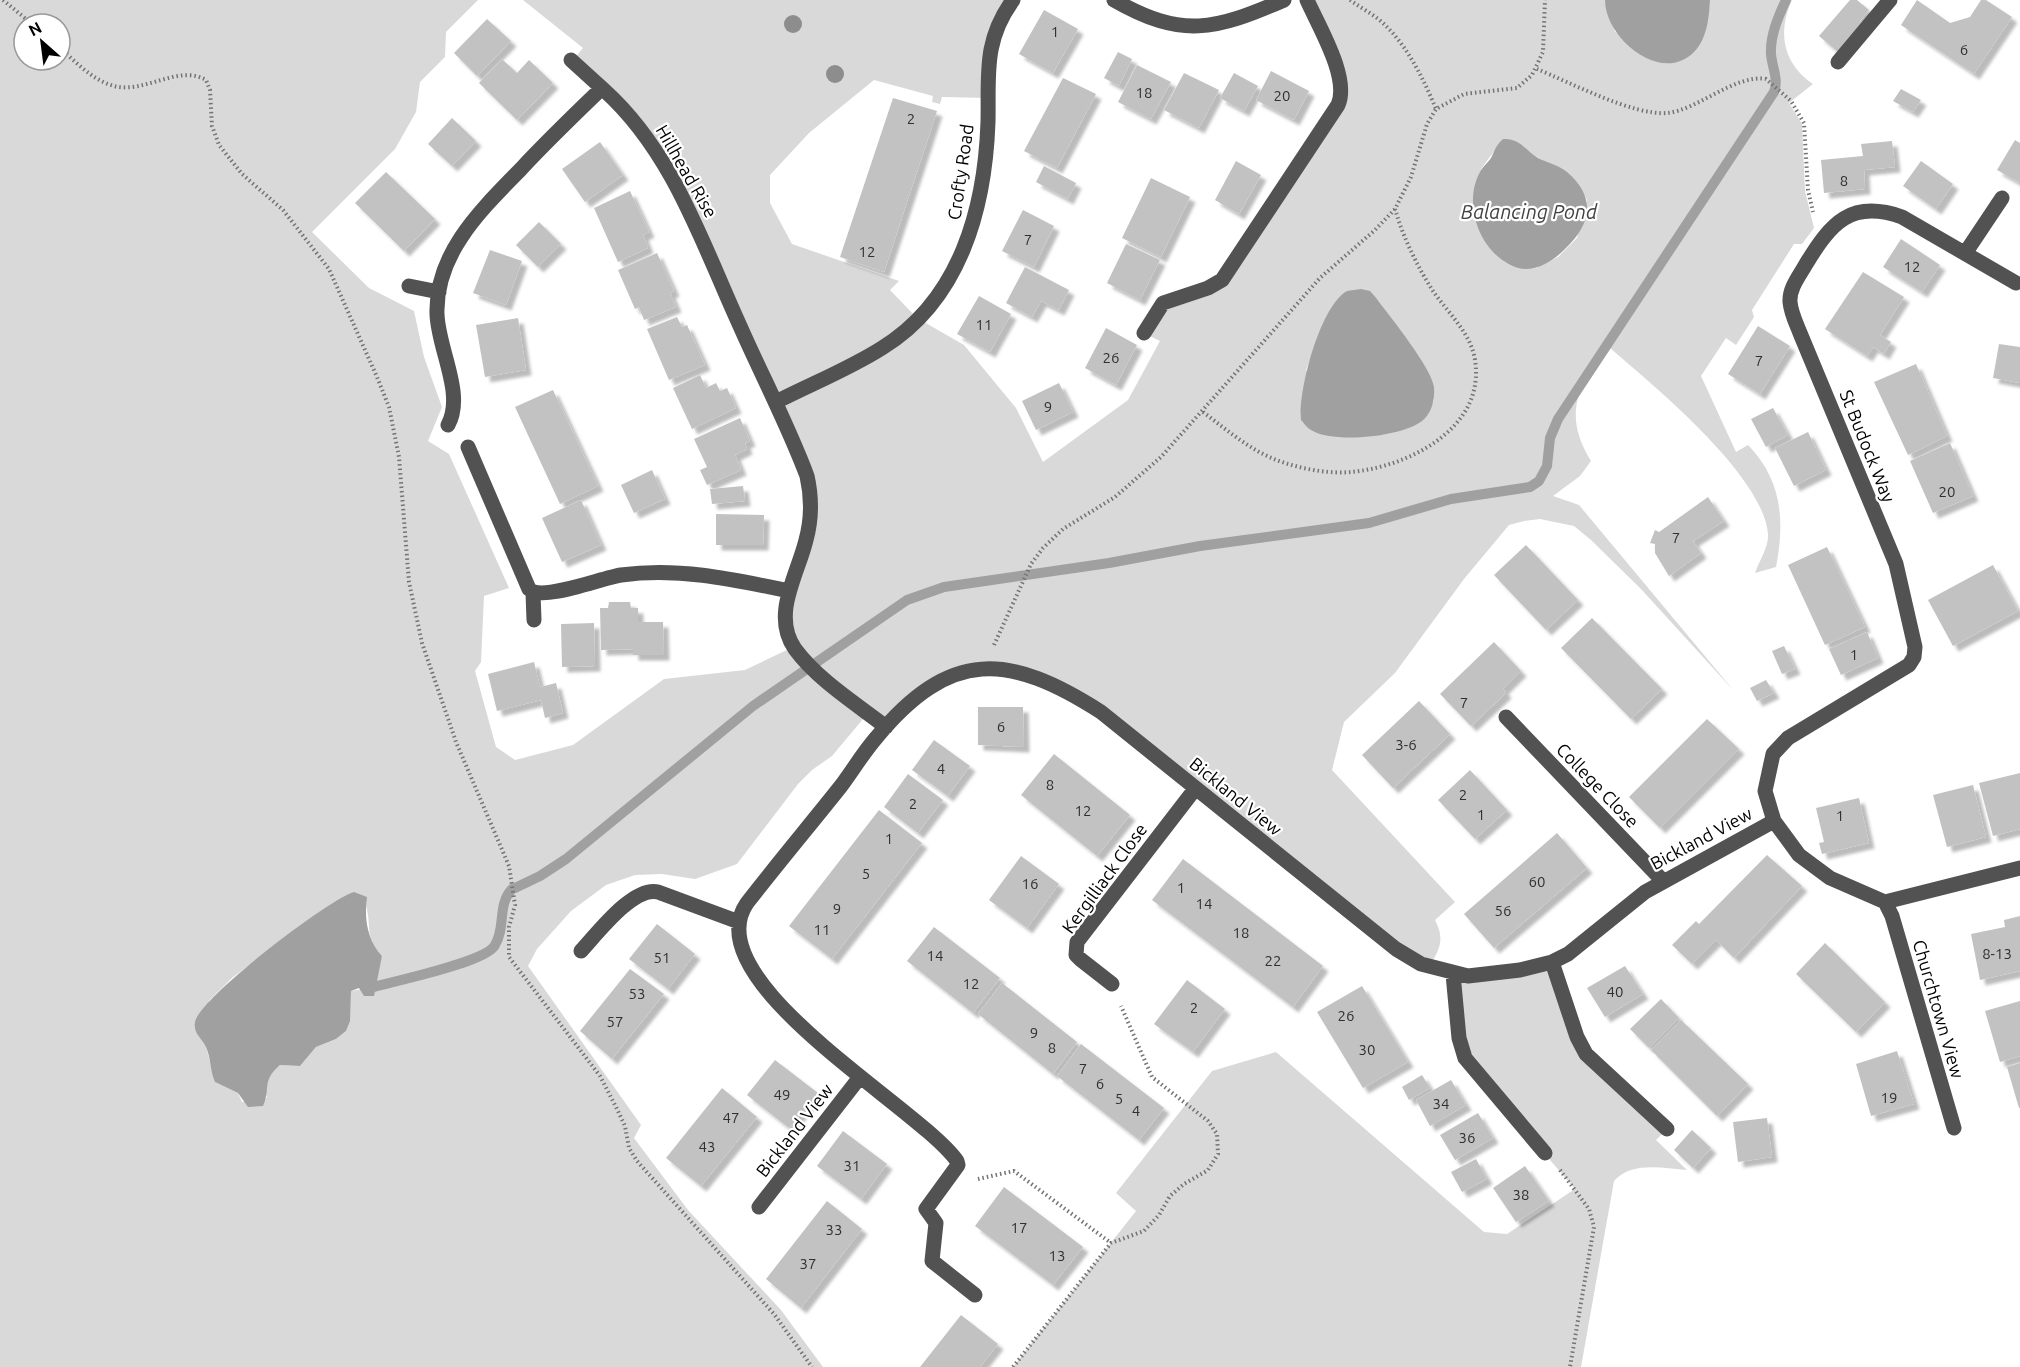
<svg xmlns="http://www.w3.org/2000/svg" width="2020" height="1367" viewBox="0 0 2020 1367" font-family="Ubuntu,sans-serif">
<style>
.green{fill:#d9d9d9;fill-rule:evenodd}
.water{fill:#a0a0a0}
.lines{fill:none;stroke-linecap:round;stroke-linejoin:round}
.stream{stroke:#a0a0a0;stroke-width:10}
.building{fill:#c2c2c2;filter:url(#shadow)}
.path{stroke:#747474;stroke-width:4;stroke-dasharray:1.5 3;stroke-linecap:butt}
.minor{stroke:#525252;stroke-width:15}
.tree{fill:#8d8d8d}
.labels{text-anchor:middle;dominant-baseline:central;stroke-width:4.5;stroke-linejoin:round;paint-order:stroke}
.number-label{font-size:15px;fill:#303030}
.street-label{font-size:18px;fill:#000;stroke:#fff}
.water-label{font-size:20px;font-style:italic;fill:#414141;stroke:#fff}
</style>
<defs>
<filter id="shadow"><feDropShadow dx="5.5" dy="5.5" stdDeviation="1.5" flood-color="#0004"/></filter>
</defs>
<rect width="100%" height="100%" fill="#fff"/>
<path class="green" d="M0,0h478l-32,32 -1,25 -25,25 -4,30 -21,37 -83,83 57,56 45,23 10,46 18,50 -14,34 21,13 60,134 -25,8 -3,66 -6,9 21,76 19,13 58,-15 91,-66 81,-9 48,-23 75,66 -36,43 -20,14 -14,14 -61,80 -42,15 -33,-5 -27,1 -29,10 -35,26 -34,38 -9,17 113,159 -7,13 54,72 93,100 42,57h-823zM24,24h36v36h-36zM366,905c6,23 -2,31 16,51l-8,31 -23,4 -2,30 -3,10 -10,8 -20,8 -16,19 -20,-1c-11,9 -17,18 -13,33l-25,4 -4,-9 -23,-11 -9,-36 3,-45 23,-23 62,-47z
M523,0h489l-4,5 -20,93 -46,-1 -2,7 -8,-2 1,-6 -59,-16 -65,53 -39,42v28l22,41 107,37 -9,9 27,28 -3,4 -138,79 -109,-235 -94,-106 10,-12z
M1308,0h297l10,32 55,31c29,-8 38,-36 40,-63h82c-15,33 -9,63 21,84l-24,19 13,21 3,67 9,37 -12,16h-8l-42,66 2,7 -18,28 -10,-7 -25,38 35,76 12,-7c34,35 37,75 28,122l-21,6c4,-12 14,-26 13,-39 -5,-59 -114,-148 -158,-186 -34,37 -47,68 -19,113l-11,15 -27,20 26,9 155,186 -93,-102 -50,-49 -17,-14 -34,-7 -16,2 -15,4 -45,54 -69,94 -51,49 -12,48 123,132 -20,18c10,19 5,29 -6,47l-370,-280 -89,-18 -84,56 -50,-39 -47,-54 23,-124 -35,-106 147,-80 40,23 52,63 27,54 85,-62 32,-59 -16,-8 12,-22 52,-23 134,-192zM1503,139c20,6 18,8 34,18 23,14 36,16 50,43l-10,38 -19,19 -22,11 -12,1 -19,-7 -17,-16 -15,-35 8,-42zM1377,299l43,61 14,40c-14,37 -53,35 -87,37l-41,-67 14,-36z
M1552,962l25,75 90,92 -11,11 31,30c-25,-2 -55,-9 -73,11l-33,186h-568l123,-156 -20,-18 96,-122 64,-19 208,180 23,2 68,-45 -104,-121 -18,-94z"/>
<path class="water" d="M1605,0h105c-1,18 -3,39 -16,52 -32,33 -89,-13 -89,-52z
M1503,139c17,-1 22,11 35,19 10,5 20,7 29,14 30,26 24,52 -2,77 -10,10 -24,20 -39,20 -12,0 -24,-8 -32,-16 -20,-20 -28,-56 -14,-81 2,-5 8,-9 11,-14 4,-8 5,-13 12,-19z
M1361,289l9,2 7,8c14,19 54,68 57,88 1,12 -2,26 -12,34 -20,16 -89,23 -111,9 -4,-2 -7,-7 -10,-10 -3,-29 19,-114 46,-129 4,-1 10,-1 14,-2z
M354,892l13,5c-3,21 0,43 15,59l-8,40h-10l-5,-8 -8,3 -1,30 -4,10 -10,8 -20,8 -16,19 -20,-1c-19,16 -9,24 -17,41l-15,1 -10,-14 -23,-11c-5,-11 -4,-24 -9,-35 -4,-9 -13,-13 -11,-25 4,-24 134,-123 159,-130z"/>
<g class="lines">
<path class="stream" d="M515,888l25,-12 26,-17 187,-153 154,-106 37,-13 165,-24 91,-17 169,-23 82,-24 79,-12 9,-6 8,-15 3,-28 8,-19 216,-327c5,-12 -2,-25 -3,-38 -1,-18 7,-37 15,-54
M374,987c21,-6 113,-25 121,-42 11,-18 2,-40 17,-56"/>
</g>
<path class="building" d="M1850,0h7l12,10 -9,11 3,2 -25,29 -19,-16z
M1917,0l33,23 20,-6 11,-17h5l26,17 -38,57 -73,-49z
M1044,10l34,19 -25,44 -34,-19z
M487,19l24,22 -34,35 -23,-23z
M1118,52l14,7 -13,27 -15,-8z
M502,59l15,14 12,-13 24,23 -36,37 -38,-37z
M1137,65l34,17 -20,37 -33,-17z
M1271,71l38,20 -15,29 -38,-20z
M1184,73l35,17 -20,38 -35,-18z
M1234,73l24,13 -14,25 -24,-13z
M1063,78l33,16 -39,74 -33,-17z
M1901,89l20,11 -8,12 -20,-11z
M893,98l44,13 -53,161 -44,-15z
M452,118l24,23 -24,25 -24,-22z
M2015,140l5,3v40l-23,-13z
M1892,141l3,26 -31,3 1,19 -41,4 -3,-33 42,-4 -2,-12z
M600,142l23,33 -38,27 -23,-33z
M1236,161l25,14 -22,39 -24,-14z
M1921,161l32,23 -17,25 -33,-23z
M1044,166l32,17 -8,16 -32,-17z
M386,172l49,47 -31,32 -49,-48z
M1151,178l39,19 -29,60 -39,-19z
M630,191l19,41 -6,3 5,13 -30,14 -24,-54z
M1023,210l31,16 -20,41 -32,-16z
M539,222l22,22 -23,23 -22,-22z
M1901,239l39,26 -18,27 -39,-25z
M1126,244l34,16 -20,40 -33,-17z
M490,250l32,11 -16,44 -33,-12z
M657,253l17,38 -4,2 6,14 -32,13 -5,-13 -4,2 -17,-39z
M1025,267l44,23 -10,20 -18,-9 -9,16 -26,-14z
M1863,272l41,25 -24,38 11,7 -7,12 -11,-7 -6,9 -42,-27z
M979,296l32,18 -21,38 -33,-18z
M677,317l5,10 5,-2 18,40 -36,15 -22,-51z
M518,318l8,52 -41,7 -9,-52z
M1758,326l32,20 -30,48 -32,-20z
M1106,328l31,17 -21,40 -31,-17z
M1999,344l21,3v36l-27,-5z
M1916,364l31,72 -39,19 -34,-73z
M700,375l6,13 10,-5 4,8 7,-3 9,20 -44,21 -19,-41z
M1059,383l14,29 -37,18 -14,-29z
M553,390l45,96 -38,18 -45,-97z
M1773,408l15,27 -22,12 -15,-28z
M740,418l10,23 -5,2 2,6 -12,6 6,15 -34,15 -7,-15 7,-3 -13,-28z
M1808,432l18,38 -32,16 -19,-38z
M1950,443l23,53 -40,17 -23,-52z
M652,470l13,29 -31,14 -13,-28z
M743,486l2,15 -33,3 -2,-15z
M1708,497l16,24 -31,20 8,12 -32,23 -14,-23v-9l-5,-1 5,-13 4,2z
M581,500l20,45 -39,17 -20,-44z
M716,514l48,1 -1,30h-47z
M1526,545l52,55 -32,30 -52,-55z
M1827,547l38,80 -40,18 -37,-80z
M1993,565l25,46 -65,35 -25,-46z
M609,602h21l1,6h7v14h25l1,33h-31v-6l-32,1 -1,-42h8z
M1592,618l70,71 -31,30 -70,-71z
M594,623l1,43 -33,1 -1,-43z
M1867,632l11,26 -37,17 -12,-26z
M1494,642l27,29 -18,18 3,4 -35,33 -31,-32z
M1784,646l11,23 -13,5 -10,-23z
M534,662l6,25 16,-4 7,30 -18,5 -4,-18 -44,11 -9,-37z
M1766,680l8,13 -17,8 -7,-13z
M1419,701l31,33 -57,54 -31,-33z
M978,707h45l1,40 -46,-2z
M1707,719l32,30 -79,79 -31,-31z
M934,740l36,26 -22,30 -36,-26z
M1054,754l76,61 -33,41 -76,-61z
M1470,770l37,40 -32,29 -37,-39z
M2020,773v56l-27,7 -14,-53z
M908,774l35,26 -25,33 -34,-26z
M1973,785l13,52 -39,10 -14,-52z
M1859,798l10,45 -47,11 -3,-11 5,-1 -8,-34z
M879,810l43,33 -90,116 -43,-33z
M1557,833l30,35 -93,80 -30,-34z
M1767,855l35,31 -68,72 -18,-18 -24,24 -20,-19 24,-24 3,3z
M1021,856l38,28 -32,44 -38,-28z
M1183,859l140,107 -30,41 -141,-107z
M2020,916v55l-40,9 -9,-46 34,-7 -1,-7z
M657,924l38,30 -27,35 -39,-30z
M934,927l66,51 -27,35 -66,-52z
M1825,943l60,59 -29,30 -60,-58z
M1625,966l18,28 -38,23 -18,-29z
M630,969l34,25 -52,65 -32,-28z
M1187,980l38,29 -32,43 -39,-28z
M1002,983l75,59 -24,32 -75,-60z
M1362,986l46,76 -45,26 -46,-76z
M1661,999l18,19 -30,30 -19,-19z
M2020,1001v55l-20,6 -15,-51z
M1681,1020l67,64 -31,32 -66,-66z
M1081,1044l83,64 -25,32 -82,-64z
M1897,1051l17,53 -43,12 -15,-52z
M775,1060l43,33 -29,35 -42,-33z
M2020,1063v45h-1l-12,-41z
M1422,1075l8,13 -21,12 -7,-13z
M1451,1080l15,25 -36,21 -14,-26z
M722,1088l35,29 -56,69 -35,-28z
M1478,1113l15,25 -38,22 -15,-25z
M1767,1118l5,39 -34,5 -5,-40z
M1692,1130l19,18 -18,20 -19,-18z
M843,1131l44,33 -26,35 -44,-33z
M1476,1159l11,20 -25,13 -11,-20z
M1525,1166l24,35 -33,21 -23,-34z
M1004,1187l79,60 -30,38 -78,-59z
M827,1201l35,28 -61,79 -35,-29z
M961,1315l37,29 -18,23h-60z"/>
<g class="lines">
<path class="path" d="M3,0l29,24
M1350,0c11,8 25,15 35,25 23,22 39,55 51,84
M60,48c16,14 32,32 54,38 31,8 64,-22 92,-6l4,10 2,36 7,19 23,29 41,36 46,59 48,108 12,30 10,50 10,125 13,61 34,99 53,124 6,39 -6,22v30l91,119 16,31 9,19 4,22 8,13 137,153 38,53
M1537,69c32,13 97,47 130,44 31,-3 68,-39 99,-34l25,22 13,22 4,67 5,22
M1203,412c24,18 48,39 76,49 23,8 49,13 72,11 56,-5 135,-43 124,-112 -4,-27 -27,-47 -42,-69 -16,-25 -30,-54 -38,-82
M994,645l37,-81 12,-16 20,-19 52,-32 46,-40 159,-179 55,-48 20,-21 16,-32 16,-53 9,-15 28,-15 53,-6 15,-13 11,-23 2,-52
M1560,1170l29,39 5,18 -24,140
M978,1179l36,-8 97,72
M1013,1367l98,-124 33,-12 15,-16 11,-19 14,-12 24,-14 10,-16 -1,-20 -9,-13 -56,-44 -31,-71"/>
<path class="minor" d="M1114,0c68,39 101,30 170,0
M571,60l33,30
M1838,62l52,-62
M1966,252l36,-54
M409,286l30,6
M1144,333l19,-30 45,-15 14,-8 116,-175c12,-27 -19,-78 -31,-105
M776,402c35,-18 73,-33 106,-54 78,-48 103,-139 106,-226 1,-47 -5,-81 25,-122
M448,425c17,-31 -10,-76 -11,-111 -2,-61 45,-105 84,-145 25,-27 51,-52 78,-78l5,-1c69,62 98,153 136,236 22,50 48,99 67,150 5,22 5,42 -1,64 -8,34 -35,75 -11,109 23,31 60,54 91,78
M468,447l61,142c13,13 72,-11 92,-14 57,-8 111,4 168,16
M533,593l1,27
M1506,717l157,164
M1885,902l135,-34
M581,951c16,-17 52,-65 77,-59l81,30
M1552,962l25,75 9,17 81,75
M1453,974l6,64 6,20 80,95
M1112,984l-32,-25 -4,-4 1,-13 118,-153
M1954,1128l-62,-212 -7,-14 -55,-24 -31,-23 -25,-34 -9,-30 8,-37 15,-16 121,-73 5,-8 1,-10 -19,-83 -96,-231c-4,-10 -9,-20 -10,-31 -1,-14 10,-27 16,-38 25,-41 45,-65 96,-47l114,66
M759,1207l101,-130
M975,1295l-43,-34 4,-38 -10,-14 32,-44 -1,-4c-38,-54 -264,-180 -210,-258 31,-40 63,-78 94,-117 12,-16 22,-33 35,-48 74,-90 133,-85 225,-26l295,237 25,15 47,12 52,-6 32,-8 16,-8 77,-62 129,-71"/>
</g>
<g class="tree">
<circle cx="793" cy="24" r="9"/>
<circle cx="835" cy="74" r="9"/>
</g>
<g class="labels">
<g class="number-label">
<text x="1055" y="31">1</text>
<text x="1964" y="49">6</text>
<text x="1144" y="92">18</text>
<text x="1282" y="95">20</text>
<text x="911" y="118">2</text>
<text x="1844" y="180">8</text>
<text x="1028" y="239">7</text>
<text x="867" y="251">12</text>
<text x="1912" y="266">12</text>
<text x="984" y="324">11</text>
<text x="1111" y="357">26</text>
<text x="1759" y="360">7</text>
<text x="1048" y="406">9</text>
<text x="1947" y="491">20</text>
<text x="1676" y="537">7</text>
<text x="1854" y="654">1</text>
<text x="1464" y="702">7</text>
<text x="1001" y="726">6</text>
<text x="1406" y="744">3-6</text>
<text x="941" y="768">4</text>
<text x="1050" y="784">8</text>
<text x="1463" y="794">2</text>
<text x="913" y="803">2</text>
<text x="1083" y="810">12</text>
<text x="1481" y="814">1</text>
<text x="1840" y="815">1</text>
<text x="889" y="838">1</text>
<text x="866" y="873">5</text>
<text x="1537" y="881">60</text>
<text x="1030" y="883">16</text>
<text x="1181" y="887">1</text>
<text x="1204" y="903">14</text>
<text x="837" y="908">9</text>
<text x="1503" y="910">56</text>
<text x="822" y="929">11</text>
<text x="1241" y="932">18</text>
<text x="1997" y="953">8-13</text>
<text x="935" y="955">14</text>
<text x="662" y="957">51</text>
<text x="1273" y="960">22</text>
<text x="971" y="983">12</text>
<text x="1615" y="991">40</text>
<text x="637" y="993">53</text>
<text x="1194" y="1007">2</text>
<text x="1346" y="1015">26</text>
<text x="615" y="1021">57</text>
<text x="1034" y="1032">9</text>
<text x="1052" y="1047">8</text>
<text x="1367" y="1049">30</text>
<text x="1083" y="1068">7</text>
<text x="1100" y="1083">6</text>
<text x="782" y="1094">49</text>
<text x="1889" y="1097">19</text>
<text x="1119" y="1098">5</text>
<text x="1441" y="1103">34</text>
<text x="1136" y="1110">4</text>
<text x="731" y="1117">47</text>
<text x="1467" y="1137">36</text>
<text x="707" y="1146">43</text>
<text x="852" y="1165">31</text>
<text x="1521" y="1194">38</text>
<text x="1019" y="1227">17</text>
<text x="834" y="1229">33</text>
<text x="1057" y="1255">13</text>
<text x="808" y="1263">37</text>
</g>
<g class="street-label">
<text transform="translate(687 171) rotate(60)">Hillhead Rise</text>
<text transform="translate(960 172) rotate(-82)">Crofty Road</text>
<text transform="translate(1868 446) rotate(68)">St Budock Way</text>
<text transform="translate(1598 785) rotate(46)">College Close</text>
<text transform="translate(1236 796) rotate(39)">Bickland View</text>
<text transform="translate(1701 838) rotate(-28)">Bickland View</text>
<text transform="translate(1104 878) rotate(-54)">Kergilliack Close</text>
<text transform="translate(1939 1009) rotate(74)">Churchtown View</text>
<text transform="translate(794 1130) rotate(-52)">Bickland View</text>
</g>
<g class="water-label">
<text x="1529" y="211">Balancing Pond</text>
</g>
</g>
<g transform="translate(42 42) rotate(332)"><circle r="28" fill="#ffffff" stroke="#999999" stroke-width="1.5"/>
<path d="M0-4.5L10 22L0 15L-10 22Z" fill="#000000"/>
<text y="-9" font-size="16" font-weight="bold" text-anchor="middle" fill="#000000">N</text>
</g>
</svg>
